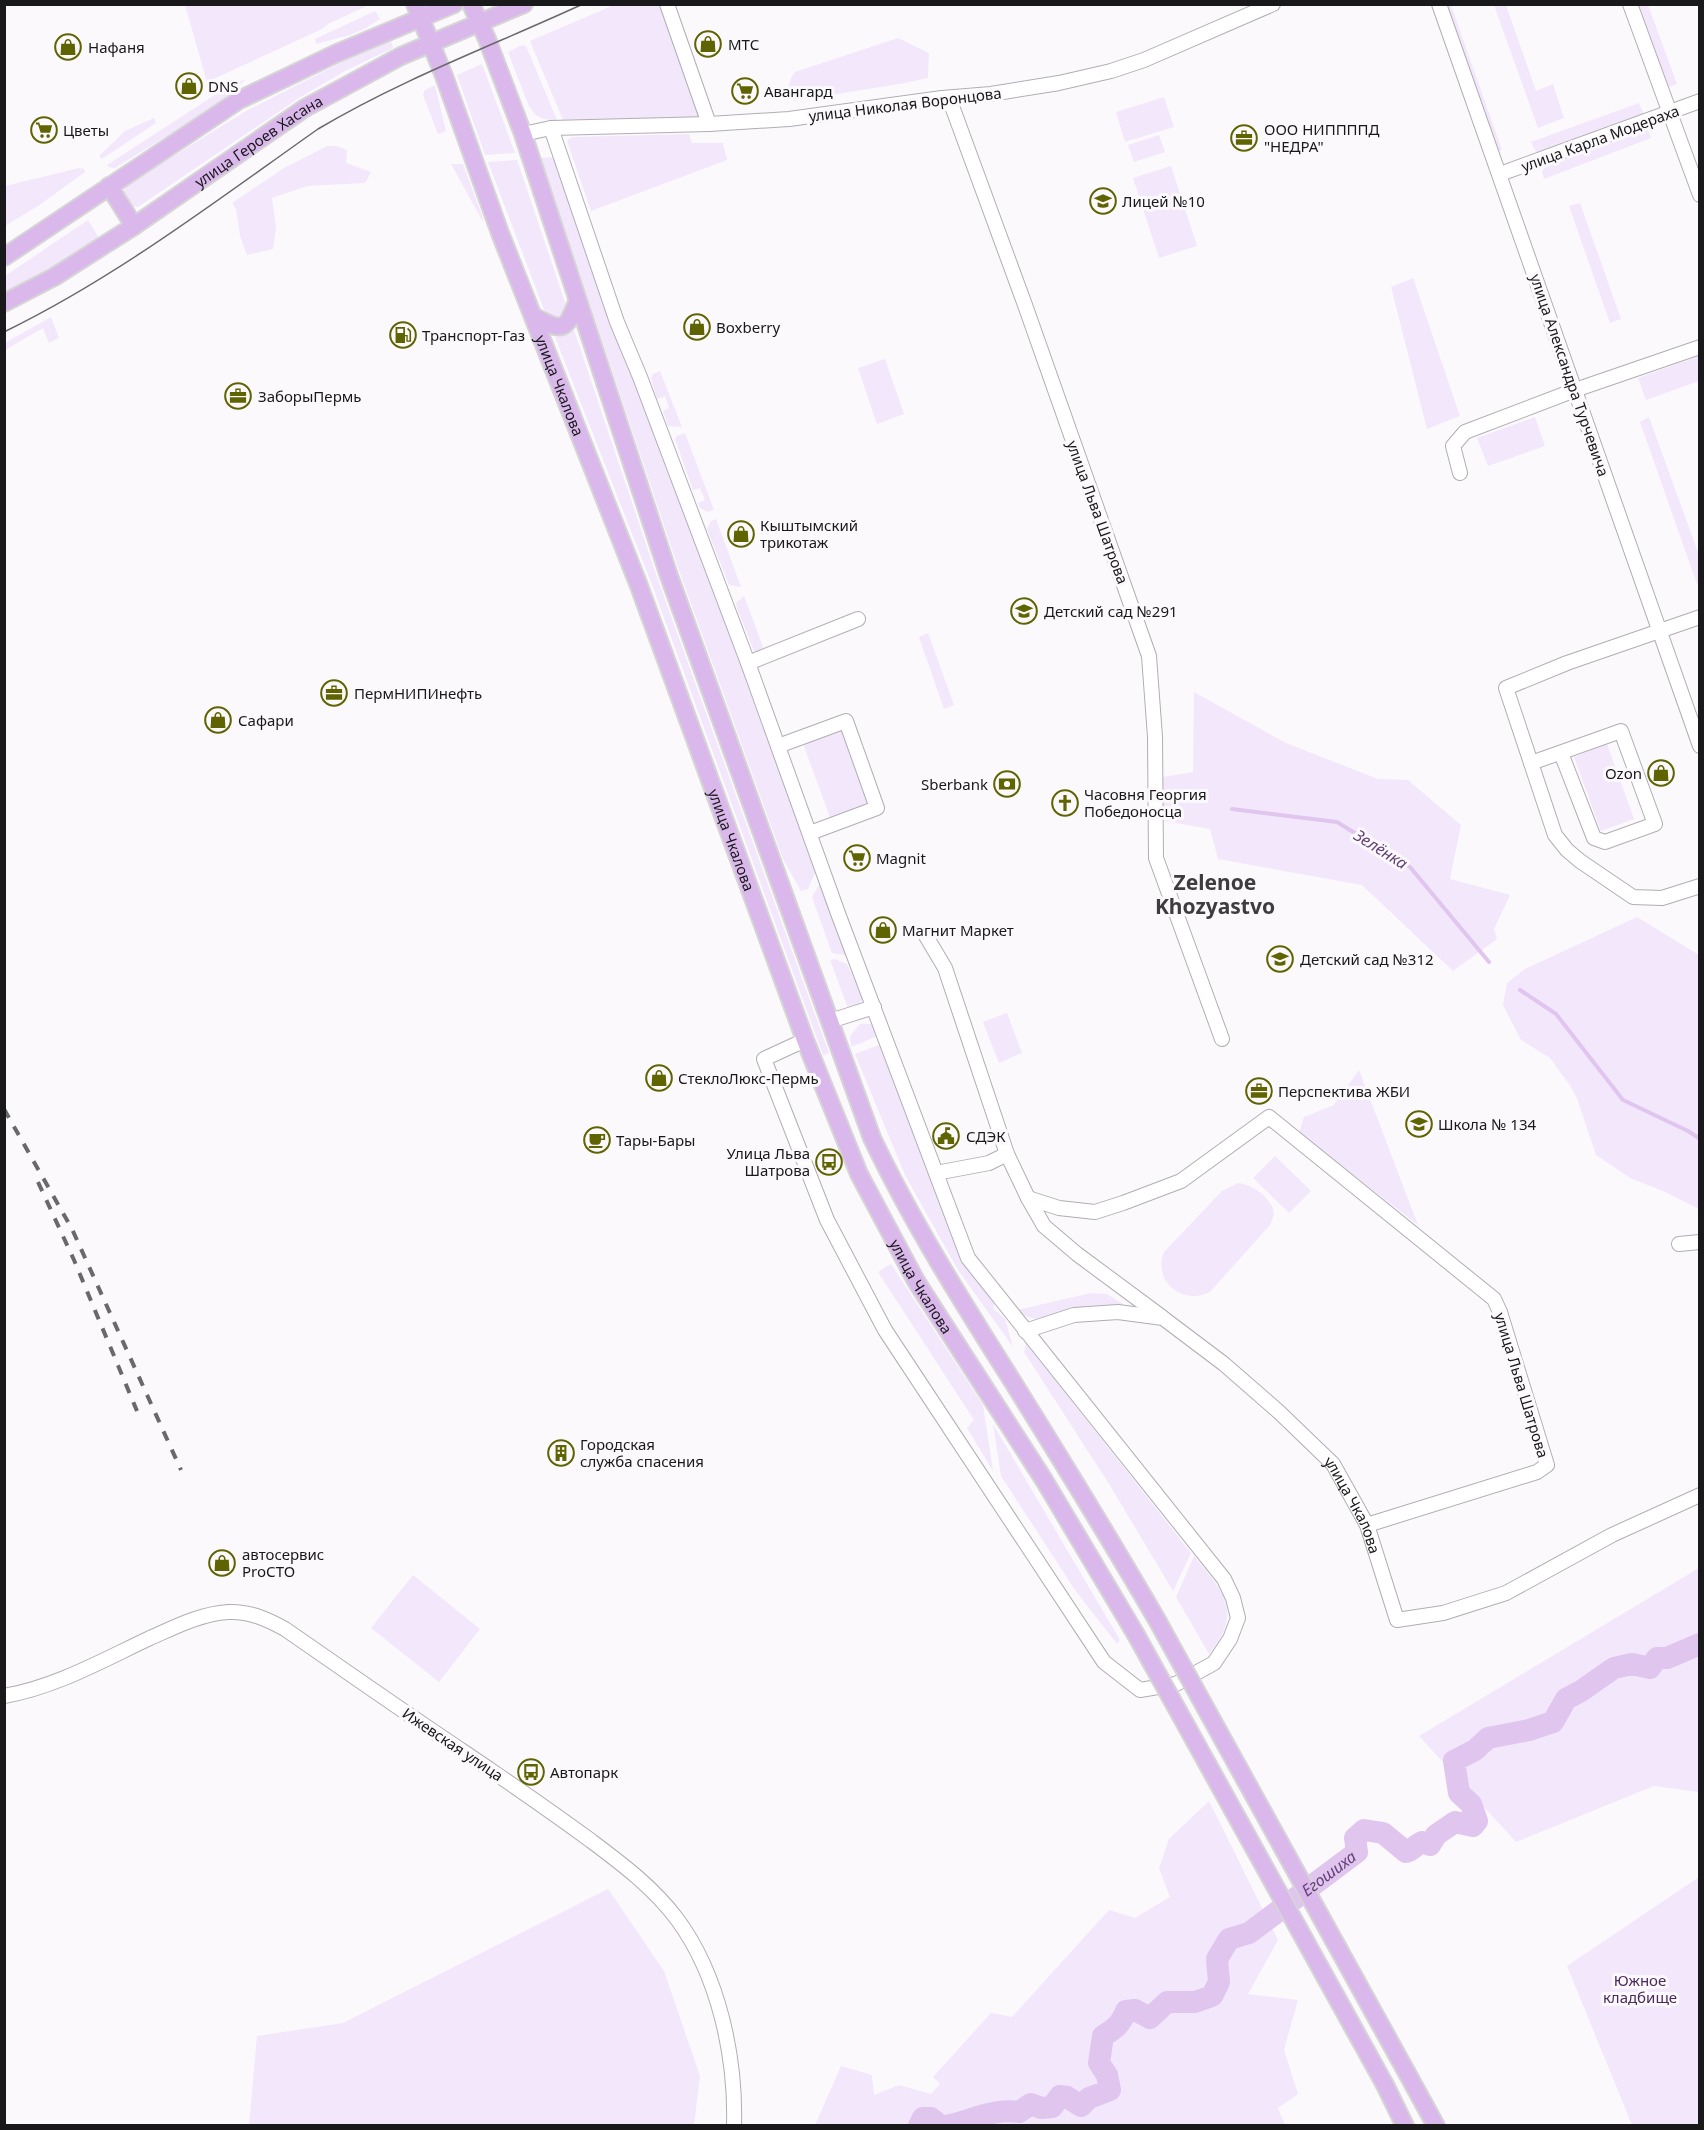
<svg xmlns="http://www.w3.org/2000/svg" width="1704" height="2130" viewBox="0 0 1704 2130" font-family="'Noto Sans',sans-serif">
<style>
.green{fill:#f3e7fb}
.lines{fill:none;stroke-linecap:round;stroke-linejoin:round}
.stream{stroke:#e0c5ef;stroke-width:4}
.river{stroke:#e0c5ef;stroke-width:22}
.minor-casing{stroke:#b1aeb3;stroke-width:16}
.major-casing{stroke:#d6d5d6;stroke-width:20}
.minor{stroke:#fff;stroke-width:14}
.major{stroke:#dab8ec;stroke-width:16}
.tram{stroke:#69686a;stroke-width:1.5}
.rail{stroke:#69686a;stroke-width:4;stroke-dasharray:10 10;stroke-linecap:butt}
.major-bridge-casing{stroke:#d6d5d6;stroke-width:20;stroke-linecap:butt}
.major-bridge{stroke:#dab8ec;stroke-width:16}
.labels{text-anchor:middle;dominant-baseline:central;stroke-width:6;stroke-linejoin:round;paint-order:stroke}
.poi-label{font-size:15px;fill:#19181a;stroke:#fcf9fd;text-anchor:start}
.street-label{font-size:15px;fill:#19181a;stroke:#fcf9fd}
.park-label{font-size:15px;fill:#4c295d;stroke:#fcf9fd}
.water-label{font-size:16px;font-style:italic;fill:#644176;stroke:#fcf9fd}
.district-label{font-size:21px;font-weight:bold;fill:#3f3c40;stroke:#fcf9fd}
</style>
<rect width="100%" height="100%" fill="#fcf9fd"/>
<path class="green" d="M185,5v-1l184,1 -41,19 -6,5 -115,53z
M614,5h50l38,112 -139,3 -33,-79z
M1442,5h9l51,145 -7,2z
M1494,5h12l30,86 17,-7 11,34 -26,10z
M1637,5h11l29,79 -10,4z
M375,11l5,8 -14,9 -16,7 -34,9 -1,-5z
M898,38l31,15 -1,25 -23,5 -111,18c-6,-11 -7,-19 1,-29z
M391,41l2,7 -48,23 -46,27 -161,109 -6,-1 -8,-14 1,-6 121,-75 96,-49z
M522,45l4,1 31,74c-14,0 -22,-2 -29,-16l-20,-52z
M482,64l33,89 -30,2 -28,-80z
M245,80l-23,22 -107,66 -7,-1 -1,-2 111,-72 22,-12z
M435,85l11,46 -8,3 -15,-39 2,-5z
M1164,97l10,30 -49,15 -9,-30z
M1639,103l5,12 -101,37h-7l-5,-10z
M154,118l2,5 -54,36 -3,-3 26,-25z
M1647,127l4,11 -107,41 -2,-8 6,-7z
M689,134l3,9h31l4,17 -136,51 -24,-70 5,-4z
M1159,135l6,17 -31,10 -6,-17z
M327,146h10l10,4 -1,13 25,9 -6,11 -58,3 -35,12 4,29 -3,22 -26,6 -7,-19 -4,-27 -4,-6 52,-35z
M556,157l251,678 -5,2 13,36 -7,16 -7,2 -18,-32 -103,-286 -139,-415z
M517,160l49,145v5l-6,7h-10l-5,-5 -57,-150z
M451,164h12l21,57 -2,-1z
M1171,166l26,80 -38,12 -26,-80z
M79,168l5,1 1,3 -47,34 -33,20v-40z
M1580,203l41,116 -11,4 -41,-117z
M88,220l11,18 -39,26 -55,29v-17z
M1413,278l47,138 -33,13 -36,-142z
M51,317l8,21 -10,5 -6,-15 -38,22v-7z
M574,330l84,250 171,473 -6,2 -172,-473 -96,-245 10,-2z
M1699,356v25l-53,19 -8,-22z
M885,359l19,55 -27,10 -19,-56z
M660,371l22,56 -14,-1 -5,-15 6,-3 -4,-12 -8,3 -6,-21 2,-4z
M1535,417l10,29 -57,20 -11,-28z
M1649,417l50,138v28l-2,1 -57,-162z
M685,433l29,77 -7,2 -7,-4 -2,-5 7,-3 -5,-12 -7,2 -18,-51 2,-3z
M716,519l25,68 -12,-2 -22,-56 4,-8z
M744,596l21,56 -11,-1 -17,-43 -1,-5z
M928,633l26,72 -10,4 -25,-72z
M1194,692l92,51 92,36 30,1 53,45 -11,54 60,16 -16,34 3,10 -44,32 -91,-86 -144,-26 -8,-30 -50,-9 3,-43 30,-5z
M844,726l29,78 -42,16 -29,-79z
M1607,744l27,75 -33,12 -27,-74z
M823,878l27,78 -18,-3 -20,-56z
M1637,917l62,38v254l-36,-18 -33,-13 -34,-23 -19,-57 -8,-14 -19,-26 -29,-18 -18,-35 4,-22 18,-14z
M835,959l12,5 9,19h5l2,14 -3,7 -12,4 -18,-48z
M1007,1013l15,40 -23,10 -16,-41z
M860,1024c11,-2 16,1 20,11l-29,12 -1,-11z
M882,1044l56,155 19,47 38,56 -2,6 12,11 8,28 -55,-77 -53,-95 -50,-121z
M1359,1070l59,155 -119,-92 5,-16 30,-12z
M1275,1156l36,35 -22,22 -36,-35z
M1238,1183c14,1 36,16 36,32 -1,1 -3,9 -4,10l-60,67c-26,14 -58,-10 -46,-40l58,-61z
M891,1264l92,141 10,66 -26,-43 7,-8 -96,-148z
M1091,1293l16,1 16,10 -60,8 -28,7 -16,-5 -2,-4z
M1026,1343l165,210 -18,38 -64,-107 -85,-132z
M993,1424l127,216 -3,4 -42,-54 -74,-114z
M1194,1556c29,36 50,56 15,98l-33,-57z
M1699,1568v224l-45,-6 -138,56 -97,-106z
M413,1575l67,54 -41,53 -68,-54z
M1209,1801l69,139 -30,54 50,6 -14,50 14,44 -20,14 7,17h-470l26,-59 31,9 2,20 25,-10 32,9 9,-10 -7,-7 58,-64 21,4 97,-107 26,8 35,-21 -11,-29 10,-29z
M1699,1877v248h-67l-65,-159z
M608,1889l56,82 36,105 -6,49h-445l8,-89 86,-13z"/>
<g class="lines">
<path class="stream" d="M1232,809l105,13 73,45 79,95
M1520,990l36,24 67,86 65,31 12,8"/>
<g class="river">
<path d="M919,2126l4,-8h8l10,8"/>
<path id="s1" d="M946,2126c25,-5 47,-18 73,-14l12,-8 10,4 11,-1 8,-11 7,1 14,9 8,-8 21,-8 -3,-15 -8,-12 4,-27c12,-7 18,-12 23,-25l9,-1 15,8 17,-16h28l17,-6 7,-14 -2,-23 12,-20 20,-6 108,-81 -2,-14 9,-8 19,3 23,19c7,-2 9,-7 16,-10l8,3 6,-10 19,-13 18,4 4,-5 -6,-17 -12,-11 -5,-32 21,-11 13,-12 41,-8 24,-8 13,-23 15,-8 33,-23 18,-4 18,4 7,-10h10l33,-14"/>
</g>
<g class="minor-casing">
<g id="minor">
<path d="M667,4l42,120"/>
<path d="M1439,4l261,742"/>
<path d="M1630,4l70,191"/>
<path d="M949,98l76,207 124,351 6,81 1,121 66,181"/>
<path d="M551,128l66,194 23,55 108,286 91,253 129,342 256,321 9,19 5,20 -8,21 -16,24 -38,21 -36,6 -36,-28 -219,-332 -58,-110 -63,-161 41,-19"/>
<path d="M523,134l28,-6 158,-4 80,-5 153,-21 49,-4 68,-11 52,-12 33,-11 129,-56"/>
<path d="M1500,174l200,-73"/>
<path d="M1460,473l-7,-27 12,-14 110,-42 125,-43"/>
<path d="M1700,617l-133,46 -61,25 49,147 12,15 13,11 53,36 29,1 38,-12"/>
<path d="M748,663l110,-44"/>
<path d="M778,746l68,-25 31,87 -67,25"/>
<path d="M1531,763l90,-32 34,93 -50,18 -11,-4 -33,-85"/>
<path d="M926,936l19,32 62,186 21,44 16,28 33,28 85,63"/>
<path d="M830,1021l44,-14"/>
<path d="M936,1173l53,-10 18,-9"/>
<path d="M1028,1198l31,10 36,4 28,-9 58,-22 88,-64 225,182 6,13 47,153 -10,7 -170,53"/>
<path d="M1679,1244l21,-2"/>
<path id="s2" d="M1025,1331l49,-16 44,-3 45,6 61,46 55,48 54,52 34,61 30,95 46,-7 63,-20 106,-58 88,-40"/>
<path d="M4,1696c52,-9 99,-36 146,-58 25,-11 50,-24 78,-26 21,-1 39,7 57,17 59,41 119,83 179,123 43,29 85,58 126,88 32,24 63,47 87,79 42,57 59,138 57,207"/>
</g>
</g>
<g class="major-casing">
<g id="major">
<path id="s3" d="M415,4l29,72 56,157 139,353 166,454 54,134 57,107 128,199 91,153"/>
<path d="M471,4l16,35 36,95 146,442 203,562c40,84 89,162 139,241 50,80 99,160 146,241"/>
<path d="M109,186l25,40"/>
<path d="M4,257l235,-157 96,-46 119,-50"/>
<path id="s4" d="M4,303l50,-26 80,-51 171,-118 96,-52 123,-52"/>
<path d="M535,317c27,15 31,14 42,-15"/>
<path d="M1407,2073l29,53"/>
<path d="M1385,2085l20,41"/>
</g>
</g>
<use href="#minor" class="minor"/>
<use href="#major" class="major"/>
<path class="tram" d="M4,332c113,-55 212,-131 314,-203 84,-50 176,-84 265,-125"/>
<path class="rail" d="M4,1109l68,120 109,241
M38,1182l36,78 63,151"/>
<g class="major-bridge-casing">
<path id="major-bridge" d="M1157,1620l250,453
M1135,1633l250,452"/>
</g>
<use href="#major-bridge" class="major-bridge"/>
</g>
<defs>
<g id="shop-ring" transform="scale(1.35)"><circle r="9.5" fill="#fcf9fd" stroke="#5f6400" stroke-width="1.5"/><path d="M-5-2.5h2.3a2.7 3.5 0 0 1 5.4 0H5L5.5 6h-11ZM-1.5-2.5h3a1.5 2.3 0 0 0-3 0Z" fill="#5f6400"/></g>
<g id="supermarket-ring" transform="scale(1.35)"><circle r="9.5" fill="#fcf9fd" stroke="#5f6400" stroke-width="1.5"/><path d="M-6-5.5h2.5l.6 2H6L4.5 2H-2.5L-4.4-4H-6ZM-1.5 3.2a1.3 1.3 0 1 0 .1 0ZM3 3.2a1.3 1.3 0 1 0 .1 0Z" fill="#5f6400"/></g>
<g id="office-ring" transform="scale(1.35)"><circle r="9.5" fill="#fcf9fd" stroke="#5f6400" stroke-width="1.5"/><path d="M-6-3h4V-5.5h4V-3h4V5H-6ZM-1-4.5V-3h2v-1.5ZM-6 0V1H6V0Z" fill="#5f6400"/></g>
<g id="school-ring" transform="scale(1.35)"><circle r="9.5" fill="#fcf9fd" stroke="#5f6400" stroke-width="1.5"/><path d="M0-5L7-2L0 1L-7-2ZM-4 1L0 2.5L4 1V4Q0 6-4 4Z" fill="#5f6400"/></g>
<g id="fuel-ring" transform="scale(1.35)"><circle r="9.5" fill="#fcf9fd" stroke="#5f6400" stroke-width="1.5"/><path d="M-5.5-6h7V0h2V4h1.3V-2.5L3-4.5l.8-.8L6-3V5H2.5V1h-1V6h-7ZM-4.2-4.7v3.2H.2V-4.7Z" fill="#5f6400"/></g>
<g id="bank-ring" transform="scale(1.35)"><circle r="9.5" fill="#fcf9fd" stroke="#5f6400" stroke-width="1.5"/><path d="M-6-4H6V4H-6ZM0-2.3a2.3 2.3 0 1 0 0 4.6a2.3 2.3 0 1 0 0-4.6Z" fill="#5f6400"/></g>
<g id="church-ring" transform="scale(1.35)"><circle r="9.5" fill="#fcf9fd" stroke="#5f6400" stroke-width="1.5"/><path d="M-1.2-6h2.4v3.5h3.3v2.4h-3.3V6h-2.4V-.1h-3.3v-2.4h3.3Z" fill="#5f6400"/></g>
<g id="civic-ring" transform="scale(1.35)"><circle r="9.5" fill="#fcf9fd" stroke="#5f6400" stroke-width="1.5"/><path d="M-.6-6.5H3V-4.5H.6V-3L4-1V1h2V6H-6V1h2V-1L-.6-3ZM-1.2 2.5V6h2.4V2.5Z" fill="#5f6400"/></g>
<g id="cafe-ring" transform="scale(1.35)"><circle r="9.5" fill="#fcf9fd" stroke="#5f6400" stroke-width="1.5"/><path d="M-5.5-4.5H6V0H3Q3 3.5 0 3.5H-2.5Q-5.5 3.5-5.5 0ZM3-3.2v2h1.7v-2ZM-6 4.5H4V6H-6Z" fill="#5f6400"/></g>
<g id="bus-ring" transform="scale(1.35)"><circle r="9.5" fill="#fcf9fd" stroke="#5f6400" stroke-width="1.5"/><path d="M-5-6H5V4H4V6H2V4H-2V6H-4V4H-5ZM-3.5-4V0h7V-4ZM-3.5 1.2v1.5H-2V1.2ZM2 1.2v1.5H3.5V1.2Z" fill="#5f6400"/></g>
<g id="building-ring" transform="scale(1.35)"><circle r="9.5" fill="#fcf9fd" stroke="#5f6400" stroke-width="1.5"/><path d="M-4-6H4V6H1V3H-1V6H-4ZM-2.5-4.3h1.7v1.8h-1.7ZM.8-4.3h1.7v1.8H.8ZM-2.5-1h1.7V.8h-1.7ZM.8-1h1.7V.8H.8Z" fill="#5f6400"/></g>
</defs>
<g fill-rule="evenodd">
<use href="#shop-ring" x="708" y="44"/>
<use href="#shop-ring" x="68" y="47"/>
<use href="#shop-ring" x="189" y="86"/>
<use href="#supermarket-ring" x="745" y="91"/>
<use href="#supermarket-ring" x="44" y="130"/>
<use href="#office-ring" x="1244" y="138"/>
<use href="#school-ring" x="1103" y="201"/>
<use href="#shop-ring" x="697" y="327"/>
<use href="#fuel-ring" x="403" y="335"/>
<use href="#office-ring" x="238" y="396"/>
<use href="#shop-ring" x="741" y="534"/>
<use href="#school-ring" x="1024" y="611"/>
<use href="#office-ring" x="334" y="693"/>
<use href="#shop-ring" x="218" y="720"/>
<use href="#shop-ring" x="1661" y="773"/>
<use href="#bank-ring" x="1007" y="784"/>
<use href="#church-ring" x="1065" y="803"/>
<use href="#supermarket-ring" x="857" y="858"/>
<use href="#shop-ring" x="883" y="930"/>
<use href="#school-ring" x="1280" y="959"/>
<use href="#shop-ring" x="659" y="1078"/>
<use href="#office-ring" x="1259" y="1091"/>
<use href="#school-ring" x="1419" y="1124"/>
<use href="#civic-ring" x="946" y="1136"/>
<use href="#cafe-ring" x="597" y="1140"/>
<use href="#bus-ring" x="829" y="1162"/>
<use href="#building-ring" x="561" y="1453"/>
<use href="#shop-ring" x="222" y="1563"/>
<use href="#bus-ring" x="531" y="1772"/>
</g>
<g class="labels">
<g class="poi-label">
<text x="728" y="44">МТС</text>
<text x="88" y="47">Нафаня</text>
<text x="208" y="86">DNS</text>
<text x="764" y="91">Авангард</text>
<text x="1264" y="129">ООО НИППППД<tspan x="1264" dy="17">"НЕДРА"</tspan></text>
<text x="63" y="130">Цветы</text>
<text x="1122" y="201">Лицей №10</text>
<text x="716" y="327">Boxberry</text>
<text x="422" y="335">Транспорт-Газ</text>
<text x="258" y="396">ЗаборыПермь</text>
<text x="760" y="525">Кыштымский<tspan x="760" dy="17">трикотаж</tspan></text>
<text x="1044" y="611">Детский сад №291</text>
<text x="354" y="693">ПермНИПИнефть</text>
<text x="238" y="720">Сафари</text>
<text x="1642" y="773" text-anchor="end">Ozon</text>
<text x="988" y="784" text-anchor="end">Sberbank</text>
<text x="1084" y="794">Часовня Георгия<tspan x="1084" dy="17">Победоносца</tspan></text>
<text x="876" y="858">Magnit</text>
<text x="902" y="930">Магнит Маркет</text>
<text x="1300" y="959">Детский сад №312</text>
<text x="678" y="1078">СтеклоЛюкс-Пермь</text>
<text x="1278" y="1091">Перспектива ЖБИ</text>
<text x="1438" y="1124">Школа № 134</text>
<text x="966" y="1136">СДЭК</text>
<text x="616" y="1140">Тары-Бары</text>
<text x="810" y="1153" text-anchor="end">Улица Льва<tspan x="810" dy="17">Шатрова</tspan></text>
<text x="580" y="1444">Городская<tspan x="580" dy="17">служба спасения</tspan></text>
<text x="242" y="1554">автосервис<tspan x="242" dy="17">ProСТО</tspan></text>
<text x="550" y="1772">Автопарк</text>
</g>
<g class="street-label">
<text transform="translate(905 104) rotate(-7)">улица Николая Воронцова</text>
<text transform="translate(1600 138) rotate(-20)">улица Карла Модераха</text>
<text stroke="none"><textPath href="#s4" startOffset="302">улица Героев Хасана</textPath></text>
<text transform="translate(1570 375) rotate(71)">улица Александра Турчевича</text>
<text stroke="none"><textPath href="#s3" startOffset="408">улица Чкалова</textPath></text>
<text transform="translate(1098 512) rotate(70)">улица Льва Шатрова</text>
<text stroke="none"><textPath href="#s3" startOffset="894">улица Чкалова</textPath></text>
<text stroke="none"><textPath href="#s3" startOffset="1380">улица Чкалова</textPath></text>
<text transform="translate(1522 1385) rotate(73)">улица Льва Шатрова</text>
<text stroke="none"><textPath href="#s2" startOffset="411">улица Чкалова</textPath></text>
<text transform="translate(453 1744) rotate(34)">Ижевская улица</text>
</g>
<g class="park-label">
<text x="1640" y="1980">Южное<tspan x="1640" dy="17">кладбище</tspan></text>
</g>
<g class="water-label">
<text transform="translate(1381 849) rotate(32)">Зелёнка</text>
<text stroke="none"><textPath href="#s1" startOffset="552">Егошиха</textPath></text>
</g>
<g class="district-label">
<text x="1215" y="882">Zelenoe<tspan x="1215" dy="24">Khozyastvo</tspan></text>
</g>
</g>
<rect width="1704" height="2130" fill="none" stroke="#19181a" stroke-width="12"/>
</svg>
